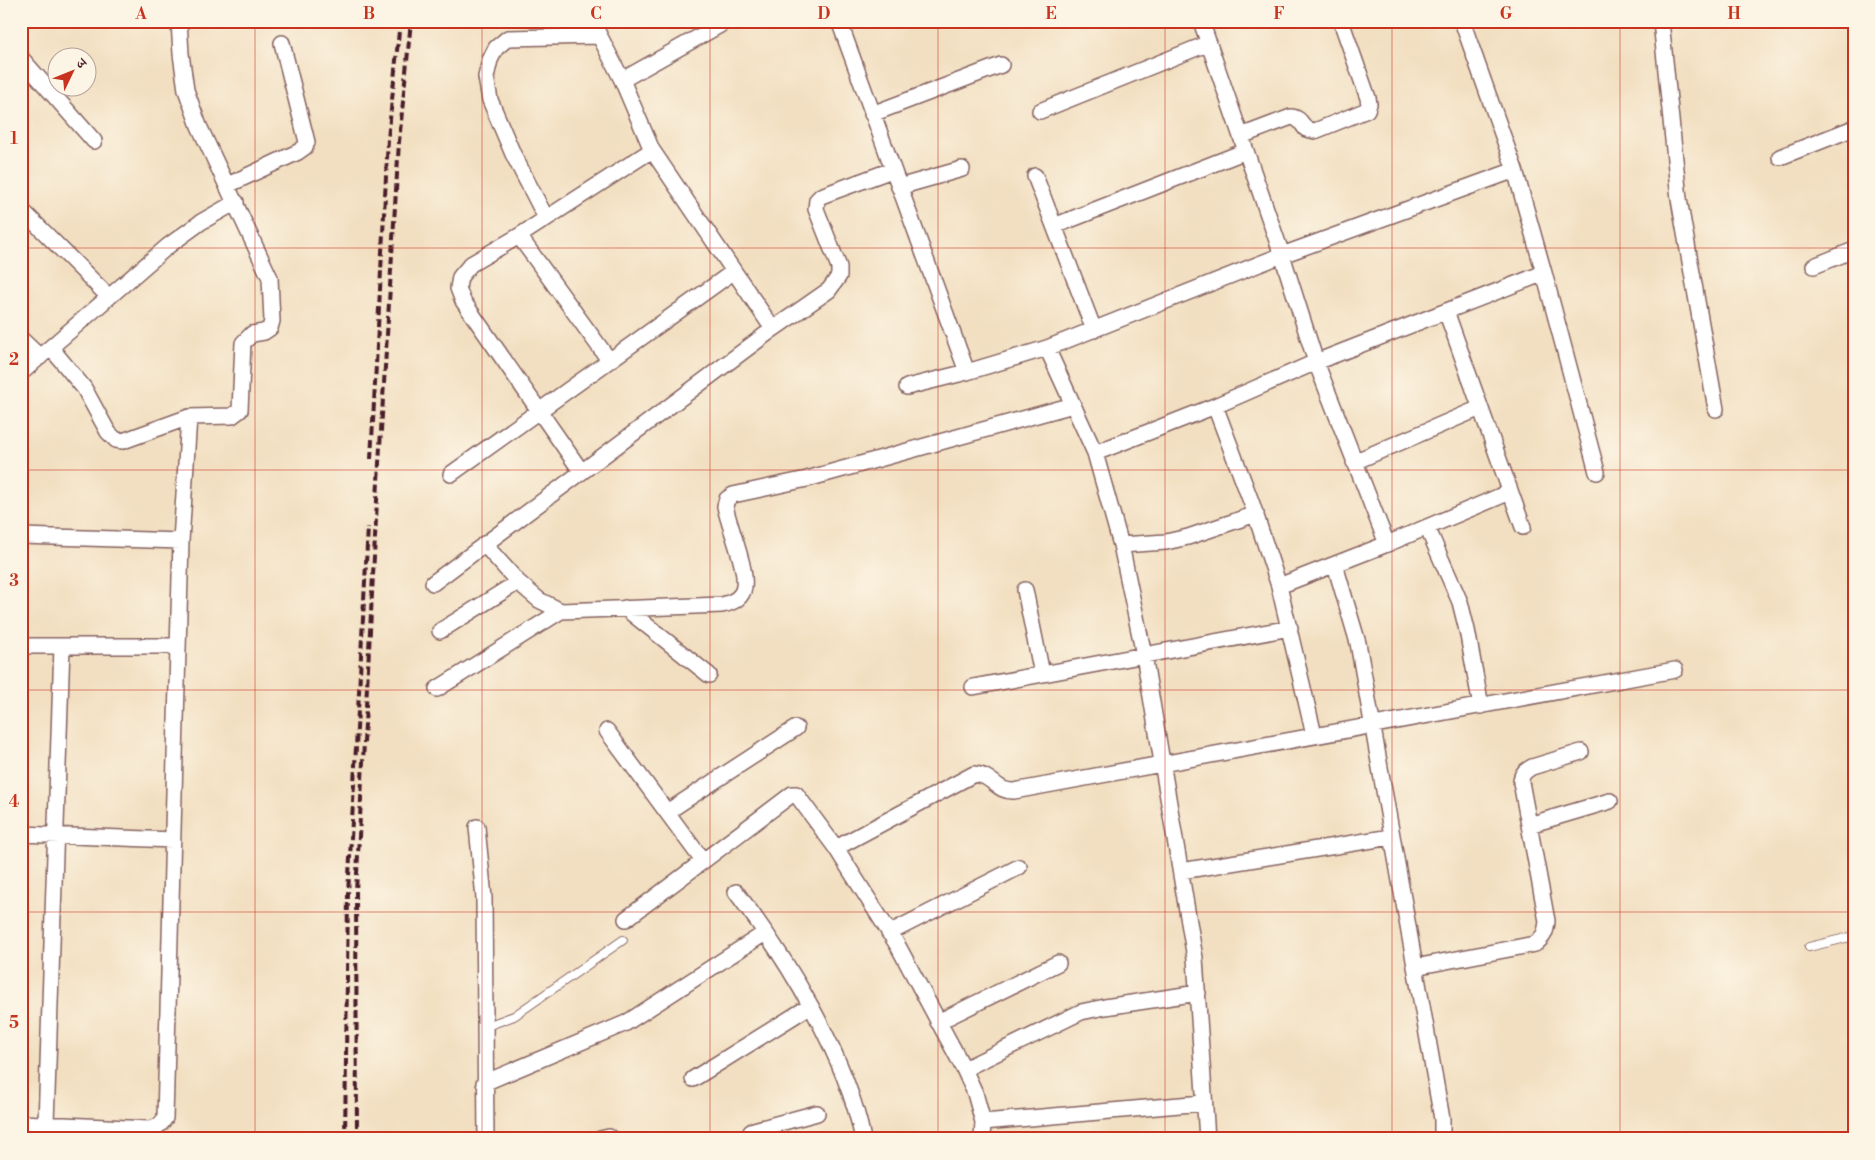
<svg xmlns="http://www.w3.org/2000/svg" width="1875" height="1160" viewBox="0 0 1875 1160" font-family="'Libre Bodoni','Noto Serif Devanagari',serif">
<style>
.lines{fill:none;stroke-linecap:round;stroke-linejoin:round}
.service-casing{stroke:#856260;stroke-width:10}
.minor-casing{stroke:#856260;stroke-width:18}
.service{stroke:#fff;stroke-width:8}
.minor{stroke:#fff;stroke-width:15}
.rail{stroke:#4a1f2b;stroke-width:4;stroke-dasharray:8 4;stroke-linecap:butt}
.grid{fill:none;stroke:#c8321e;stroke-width:1;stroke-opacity:0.55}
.neatline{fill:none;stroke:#c8321e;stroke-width:2}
.grid-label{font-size:16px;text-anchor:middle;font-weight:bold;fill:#c8321e}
</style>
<rect width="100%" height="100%" fill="#fcf5e5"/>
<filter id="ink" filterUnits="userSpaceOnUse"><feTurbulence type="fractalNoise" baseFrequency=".02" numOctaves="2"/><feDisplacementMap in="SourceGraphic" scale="10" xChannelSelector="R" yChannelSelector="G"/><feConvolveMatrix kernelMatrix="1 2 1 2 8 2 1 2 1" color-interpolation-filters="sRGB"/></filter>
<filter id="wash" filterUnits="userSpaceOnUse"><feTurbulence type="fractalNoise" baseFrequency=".0096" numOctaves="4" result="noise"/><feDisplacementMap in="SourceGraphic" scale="20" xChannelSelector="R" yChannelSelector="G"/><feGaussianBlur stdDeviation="1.12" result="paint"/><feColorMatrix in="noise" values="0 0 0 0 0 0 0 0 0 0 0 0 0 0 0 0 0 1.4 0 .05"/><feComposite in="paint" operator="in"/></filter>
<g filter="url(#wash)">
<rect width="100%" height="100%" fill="#f2dfc1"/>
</g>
<g filter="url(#ink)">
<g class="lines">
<g class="service-casing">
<path id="service" d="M1809,947l45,-11
M484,1027l30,-11 109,-76"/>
</g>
<g class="minor-casing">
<path id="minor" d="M592,21l30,59 30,70 121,179
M839,21l128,351
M1201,21l81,234 34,107 71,182
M1661,21l18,178 37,210
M21,58l73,83
M622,80l98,-55
M1040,111l169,-68
M872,114l129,-49
M1241,136l50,-19c9,1 10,6 15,12l9,2 52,-21 2,-6 -1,-6 -27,-77
M1780,157l74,-29
M1035,176l59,154
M228,185l70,-33 7,-5 2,-5 -25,-99
M899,187l63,-18
M21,209l88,88
M546,218l-33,-64 -23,-54 -4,-23 4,-17 6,-12 12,-10 90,-2
M1054,226l192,-75
M519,236l90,124
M1814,266l40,-16
M1544,273l53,199
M1446,311l77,216
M21,339l19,18
M51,348l33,40 24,44 8,8 7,1 66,-24 43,-1 8,-6 3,-67 9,-9 12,-2 6,-4 2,-7 -2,-43 -71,-152 -13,-36 -5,-36 -2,-33
M1047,348l48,105 26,92 23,110 51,303 12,181
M21,373l147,-127 33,-24 35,-20
M907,387l60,-15 80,-24 235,-93 233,-85
M1215,406l37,98 27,82 35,149
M1095,453l120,-47 101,-44 228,-89 -29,-103 -53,-149
M1354,462l126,-54
M581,471l-118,-170 -5,-13 2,-11 11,-13 48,-28 133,-86
M451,474l282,-202
M1427,527l33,75 7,28 14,76
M21,536l160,5
M484,544l34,38 21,18 22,11 161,-6c10,-2 20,-6 22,-18 3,-20 -15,-60 -19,-81l2,-7 6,-4 74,-16 266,-74
M1121,545l45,-3 22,-5 68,-23
M1335,565l23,78 84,476v20
M433,583l340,-254 56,-39 10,-14v-9l-23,-58 1,-9 4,-4 71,-26
M1279,586l108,-42 123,-52
M1025,590l17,84
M625,608l84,67
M440,631l78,-49
M21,646h157
M973,687l317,-59
M437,689l124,-78
M607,731l96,130
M667,812l129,-84
M1529,825l81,-24
M477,827l7,71 2,241
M21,834l152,6
M836,848l138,-74c19,1 22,18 40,17l661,-121
M1181,871l210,-34
M736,892c52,68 110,163 127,247
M626,919l161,-121 5,-4h4l40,54 62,98 66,123 11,24 8,29 -1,17
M889,933l130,-66
M1415,967l120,-23c9,-7 11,-12 12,-23l-26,-139c0,-8 4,-11 11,-15l49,-15
M938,1022l120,-59
M964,1069l117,-57 24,-5 93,-14
M693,1079l117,-73
M484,1083l142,-60 139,-90
M983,1122l220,-19
M21,1123l128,6c8,-1 12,-4 16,-11l16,-577 8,-124
M46,1123l16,-477
M600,1139l9,-2 4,2
M751,1139v-7l3,-2 63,-17"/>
</g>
<use href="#service" class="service"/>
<use href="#minor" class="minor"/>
<path class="rail" d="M371,459l17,-320 12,-118
M345,1139l3,-245 20,-367
M357,1139l-1,-247 23,-429 20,-321 12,-121"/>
</g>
</g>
<path class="grid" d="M255,21v1118M482,21v1118M710,21v1118M938,21v1118M1165,21v1118M1392,21v1118M1620,21v1118M21,248h1833M21,470h1833M21,690h1833M21,912h1833"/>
<rect width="1875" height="1160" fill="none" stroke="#fcf5e5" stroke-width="55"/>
<g transform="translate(72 72) rotate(47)"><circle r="24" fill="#fcf5e5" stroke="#b59f9b"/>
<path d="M0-4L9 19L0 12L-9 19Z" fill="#c8321e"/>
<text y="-8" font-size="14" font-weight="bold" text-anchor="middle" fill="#4a1f2b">उ</text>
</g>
<rect x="28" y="28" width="1820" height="1104" class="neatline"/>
<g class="grid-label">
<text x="141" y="19">A</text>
<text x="369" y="19">B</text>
<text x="596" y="19">C</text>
<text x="824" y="19">D</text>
<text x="1051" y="19">E</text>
<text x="1279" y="19">F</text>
<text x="1506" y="19">G</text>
<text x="1734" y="19">H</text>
<text x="14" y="144">1</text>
<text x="14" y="365">2</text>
<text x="14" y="586">3</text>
<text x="14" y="807">4</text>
<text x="14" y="1028">5</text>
</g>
</svg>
